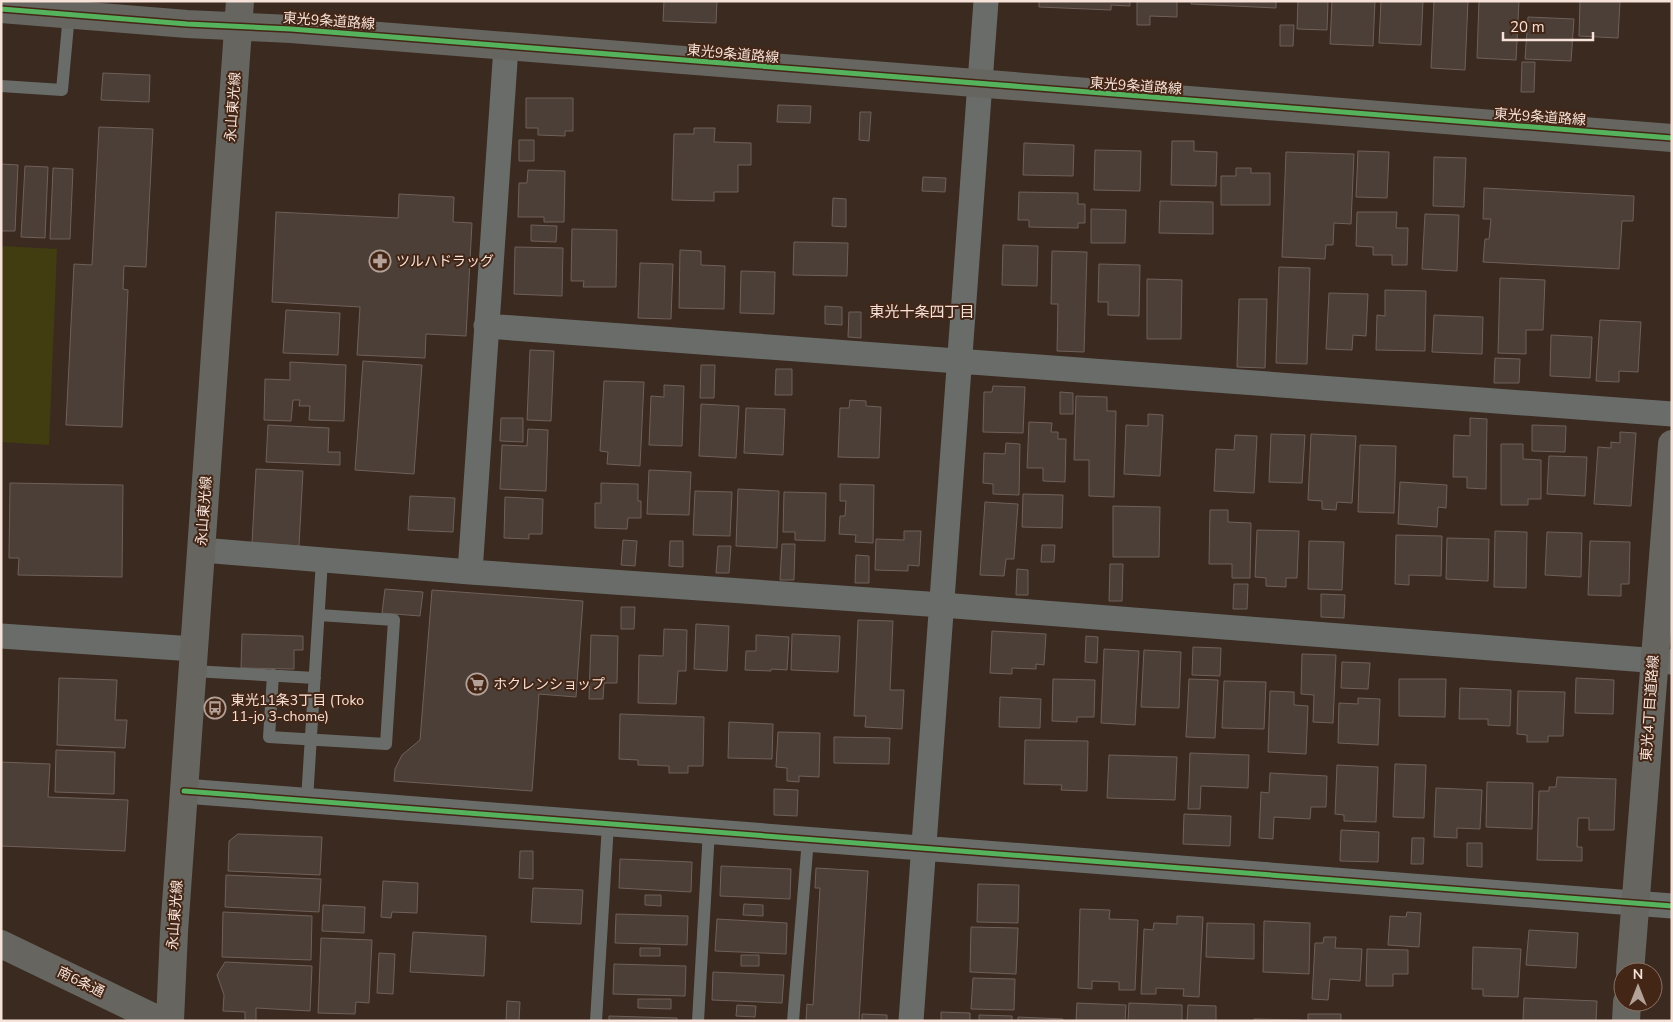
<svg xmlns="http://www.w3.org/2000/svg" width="1673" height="1022" viewBox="0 0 1673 1022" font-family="'Nunito Sans','Noto Sans JP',sans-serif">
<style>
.green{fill:#413d11}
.building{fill:#4c3f37;stroke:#6f6059}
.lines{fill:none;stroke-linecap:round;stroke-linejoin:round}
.lane{stroke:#6a6c69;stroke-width:12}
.street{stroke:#6a6c69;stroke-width:25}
.secondary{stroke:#66655f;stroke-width:28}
.cycleway-casing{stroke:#442616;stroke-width:8}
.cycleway{stroke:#56b35d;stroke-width:5}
.labels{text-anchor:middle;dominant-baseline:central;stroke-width:4;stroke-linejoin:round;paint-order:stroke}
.street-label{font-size:14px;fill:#f6e2d8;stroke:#442616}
.poi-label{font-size:14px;fill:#f6e2d8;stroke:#442616;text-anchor:start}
.neighbourhood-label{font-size:15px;fill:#f6e2d8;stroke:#442616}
</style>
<rect width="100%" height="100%" fill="#3a2a20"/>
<path class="green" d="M1,246l56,3 -8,196 -48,-3z"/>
<path class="building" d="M664,1h53l-1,22 -53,-2z
M1039,1h91v5l-19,-1v5l-72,-3z
M1137,1h40v16l-27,-1v9h-13z
M1191,1h85v7l-85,-4z
M1298,1h30l-1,29 -30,-1z
M1332,1h43l-2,45 -43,-2z
M1381,1h42l-2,44 -42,-2z
M1434,1h34l-3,69 -34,-2z
M1479,1h40l-3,59 -39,-2z
M1580,1h40l-2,37 -39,-2z
M1528,17l46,2 -3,42 -46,-2z
M1280,25h14l-1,21h-13z
M1522,62h13l-1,30h-13z
M103,73l47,2 -1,27 -48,-2z
M526,98h47v33h-8v5l-27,-1v-7h-12z
M778,105l33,1 -1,17 -33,-1z
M860,112h11l-2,29 -10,-1z
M99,127l54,2 -7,138 -22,-1 -1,23 5,1 -6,137 -56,-2 8,-161 18,1z
M694,128h21l-1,14 37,1v22h-13v27h-24v9l-42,-1 2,-66h20z
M519,140h15v21h-15z
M1172,141h22v10l23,1 -1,34 -45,-1z
M1024,143l50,2 -1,31 -50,-1z
M1095,150l46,1 -1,40 -46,-1z
M1358,151l31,1 -2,46 -31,-1z
M1286,152l68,2 -3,70 -17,-1 -1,22h-7l-1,14 -43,-2z
M1434,157l32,1 -2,49 -31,-1z
M1,164l17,1 -3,66h-14z
M25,166l23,1 -3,71 -24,-1z
M53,168l20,1 -3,70h-20z
M1236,168h15v5h19v32h-49v-29h15z
M528,170l37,1 -1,51h-20v-5h-26l1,-34h8z
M923,177l23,1 -1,14 -23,-1z
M1484,188l150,8 -1,25h-11l-3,48 -136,-7 2,-23h4l2,-20h-8z
M1019,192l59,1v11h7v19h-7v5l-49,-1v-7h-11z
M399,194l55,3 -1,25 19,1 -6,113 -40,-2 -1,24 -68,-3 3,-48 -88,-5 4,-90 122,6z
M833,198l13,1v28l-14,-1z
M1160,201l53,1v32l-54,-1z
M1091,209l35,1 -1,33h-34z
M1357,212h40l-1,16h12l-1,37h-15v-10h-19v-8l-17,-1z
M1425,214l34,1 -2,56 -35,-2z
M531,225l26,1 -1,16 -25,-1z
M572,229l45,1 -1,57h-33l1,-6h-13z
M794,242l54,1 -1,33 -54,-1z
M1003,245l35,1 -1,40 -35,-1z
M515,247l48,1 -1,48 -48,-2z
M680,250l21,1v14l24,1 -1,43 -45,-1z
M1052,251l35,1 -3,100 -27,-1 1,-47h-7z
M640,263l33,1 -2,55 -33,-1z
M1099,264l41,1 -1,51 -31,-1v-13h-10z
M1279,267l31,1 -3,96 -31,-1z
M741,271l34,1 -1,42 -34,-1z
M1500,278l45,2 -2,50h-17v24l-28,-1z
M1147,279l35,1 -1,59h-34z
M1385,290l41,1 -1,60 -49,-1 1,-35 8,1z
M1329,293l39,1 -2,42 -13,-1 -1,15 -26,-1z
M1239,299h28l-2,69 -28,-1z
M825,306l17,1v18l-17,-1z
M286,310l54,3 -2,42 -55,-2z
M849,312h12v26l-13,-1z
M1434,315l49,2 -1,37 -50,-2z
M1600,320l41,2 -3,50 -19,-1v11l-23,-1z
M1551,335l41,2 -2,41 -40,-2z
M530,350l24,1 -3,70 -24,-1z
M1495,358l25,1 -1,24h-25z
M363,361l59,4 -8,109 -59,-4z
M290,362l56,3 -2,56 -35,-1 1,-14h-11l1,-6h-7l-2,21 -27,-1 1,-41 25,1z
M701,365h14l-1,33h-14z
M776,369h16v26h-17z
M604,381l40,1 -4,84 -33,-2 1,-12 -8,-1z
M664,385l20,1 -2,60 -33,-1 2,-49 13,1z
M993,386l32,1 -2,46 -40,-1 1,-40h8z
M1060,392l13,1v21h-13z
M1076,396l31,1v14h9l-2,86 -25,-1v-36h-15z
M850,400l16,1v5l15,1 -2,51 -41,-1 2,-49h9z
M701,404l38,2 -3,52 -37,-2z
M746,408l39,1 -2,46 -39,-2z
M1148,414l15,1 -3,61 -36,-2 2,-49 22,1z
M501,418h22v24l-23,-1z
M1470,418l17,1 -1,70 -19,-1v-11h-14l1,-42 16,1z
M1029,422l23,1 -1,9h7v7h8l-1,43 -22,-1v-13h-16z
M268,425l61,3 -1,24h12v13l-74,-3z
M1532,425l34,1 -1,26 -33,-1z
M528,429l20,1 -2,61 -46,-2 2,-44 25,1z
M1620,432l16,1 -5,73 -37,-2 4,-57 13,1v-6l9,1z
M1271,434l34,1 -3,48 -33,-1z
M1311,434l45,2 -4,67 -15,-1 -1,8 -14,-1v-8l-14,-1z
M1235,435l22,1 -3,57 -40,-2 2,-42 18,1z
M1006,443l14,1 -1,51 -26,-1v-10l-10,-1 1,-30 21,1z
M1501,444h22v15l18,1v39h-13v6h-27z
M1360,445l36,1 -2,67 -36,-1z
M1549,456l38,1 -2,39 -38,-2z
M256,469l47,2 -4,75 -47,-3z
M649,470l42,2 -2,43 -42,-1z
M1400,482l47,3 -1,23 -8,-1 -1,20 -39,-3z
M10,483l113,2 -1,92 -104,-2 1,-17h-10z
M601,483l37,1v17h3v17h-13l-1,11 -32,-1v-25h6z
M840,484l34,1 -1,58 -18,-1 1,-7 -17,-1 1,-18h5l1,-15h-6z
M738,489l41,2 -2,57 -41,-2z
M695,491l37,1 -2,44 -37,-1z
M784,492l42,1 -1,48 -30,-1v-8h-12z
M1023,494l40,1 -1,33 -40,-1z
M410,496l45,2 -2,34 -45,-2z
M505,497l38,2 -1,35h-13v5l-25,-1z
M985,502l33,2 -4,55h-8l-2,17 -24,-1z
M1113,506l47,1 -1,50h-46z
M1210,510h18v12l23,1 -1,55h-18v-14h-23z
M1257,530l42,1 -2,47h-11v9l-20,-1v-8l-11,-1z
M904,531h17l-2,35 -11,-1v6l-33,-1 1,-31 28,1z
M1495,531l32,1 -1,56 -32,-1z
M1547,532l35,1 -1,44 -36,-2z
M1396,535l46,1 -1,40 -32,-1v10l-14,-1z
M1447,538l42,1 -1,42 -42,-2z
M623,540l14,1 -2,25 -14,-1z
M670,541h13v26l-14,-1z
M1309,541l35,1 -2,48 -34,-1z
M1590,541l40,1 -1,42h-8v12l-33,-1z
M782,544h13l-1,36h-14z
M1042,545h13l-1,17h-13z
M718,546h13l-2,27h-13z
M856,555l13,1v27h-14z
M1110,564h13l-1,37h-13z
M1017,569l11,1v25h-12z
M1234,584h14l-1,25h-14z
M385,589l38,3 -3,24 -38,-3z
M432,590l151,11 -7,96 -37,-3 -7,97 -138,-10 1,-12 7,-14 18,-15z
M1321,594l24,1 -1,23 -23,-1z
M621,607h14l-1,22h-13z
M858,620l35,1 -3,69h14l-2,39 -37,-2 1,-11h-12z
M696,624l33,2 -2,45 -33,-2z
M664,629l23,1 -1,41h-8l-2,33 -38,-1 1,-48 24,1z
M992,631l54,3 -2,31 -8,-1v5l-24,-1v6l-22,-1z
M242,634l61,2v14h-9v19l-53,-1z
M792,634l48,2 -2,36 -47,-2z
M591,635l27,1 -1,47h-13l-1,16h-14z
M756,635l33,2 -2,33 -16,-1v2l-26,-1 1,-19h10z
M1086,636l12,1 -1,26 -12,-1z
M1193,647l28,1 -1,28 -28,-1z
M1104,649l35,2 -4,74 -34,-2z
M1144,650l37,2 -2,56 -38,-1z
M1302,654l34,1 -3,68 -20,-1 1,-27 -13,-1z
M1342,662l28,1 -2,26 -27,-1z
M59,678l58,2 -2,40h12l-2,28 -68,-3z
M1576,678l38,2 -1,34 -38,-1z
M1053,679l42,1 -1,37h-17v5l-25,-1z
M1189,679l29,1 -3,58 -29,-1z
M1399,679h47l-1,38 -46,-1z
M1224,681l42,1 -2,47 -42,-1z
M1460,688l51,2 -1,36 -22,-1v-6h-29z
M1270,691l24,1v13l14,1 -2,48 -38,-2z
M1518,691l47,1 -2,44h-15v6h-21v-7l-10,-1z
M1000,697l41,2 -1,29 -41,-1z
M1358,698l22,1 -2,46 -40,-2 1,-40 19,1z
M620,714l84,3 -1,49h-15v7h-19v-7l-31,-1v-5l-19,-1z
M729,722l44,2 -1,35 -44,-1z
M778,732l42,1 -1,44 -20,-1v6l-12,-1v-13l-11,-1z
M834,737l56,1 -1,26 -55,-1z
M1025,740l63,1 -1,50 -26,-1 1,-5 -38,-1z
M56,750l59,2 -1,42 -59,-2z
M1190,753l59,2 -1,33 -47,-2 -1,23h-12z
M1109,755l68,2 -2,43 -68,-2z
M1,762l49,2 -2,33 80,3 -3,51 -124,-5z
M1395,764l31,1 -2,53 -31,-1z
M1337,765l41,2 -2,55 -32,-1v-6l-9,-1z
M1270,773l57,3 -1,31h-15l-1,12 -36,-2 -1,22 -14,-1 2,-46 8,1z
M1557,777l59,2 -2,51h-25v-12h-11l-1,29h5v14l-45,-1 2,-69h10v-4h7z
M1487,782l46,1 -1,46 -46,-2z
M1436,788l46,2 -2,39 -23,-1v10l-23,-1z
M774,789l24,1 -1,26 -23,-1z
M1184,814l47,2 -1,30 -47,-2z
M1341,830l38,2 -1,30 -38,-1z
M238,834l84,3 -2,38 -92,-4 1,-30z
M1412,838h12l-1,26h-12z
M1467,843h15v24l-15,-1z
M520,851h13v28l-14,-1z
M620,859l72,3 -1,30 -72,-4z
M721,866l70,3 -1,30 -70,-3z
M816,868l52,3 -9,150h-53l1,-17 6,1 7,-117h-5z
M226,875l95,4 -2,33 -94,-5z
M383,881l35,2 -1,30 -25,-1 -1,6 -10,-1z
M978,884l41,1 -1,38 -41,-1z
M533,888l50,2 -2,34 -50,-2z
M645,895h16v11l-16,-1z
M744,904l19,1v11l-20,-1z
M323,905l42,2 -1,26 -42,-2z
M1080,909l30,1 -1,9 29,1 -3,70h-16v-8l-27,-1v8l-14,-1z
M223,912l89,4 -1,44 -89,-3z
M1407,912l14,1 -2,34 -31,-2 2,-29 16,1z
M616,914l72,2 -1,29 -72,-2z
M1177,916l26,1 -4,80 -16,-1 1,-7 -28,-1v6h-15l3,-65 9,1 1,-7 23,1z
M717,919l70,4 -1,31 -71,-3z
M1264,921l46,2 -1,51 -46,-2z
M1207,923l47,1v35l-48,-2z
M971,927l47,1 -2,46 -46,-2z
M1529,930l49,3 -2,35 -50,-3z
M413,932l73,4 -2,40 -74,-4z
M1324,937h12l-1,11 27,1 -2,32 -30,-2 -2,21 -16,-1 3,-56h8z
M321,938l51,2 -3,63 -13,-1 -1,12 -37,-1z
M1473,947l48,2 -3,48 -35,-1v-7h-11z
M640,948h20v8h-20z
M1367,949l41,1v24h-15v12h-27z
M379,953l16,1 -2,40 -16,-1z
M741,955h18v11h-18z
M225,962l87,4 -2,45 -54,-3v13h-11v-9l-22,-1 1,-16 -7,-20z
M614,964l72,2 -1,30 -72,-2z
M713,972l71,3 -2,28 -70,-3z
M973,978l42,1 -1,31 -43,-1z
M1524,998l73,3 -1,20h-73z
M638,999h33v10l-33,-1z
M507,1001l13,1 -1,19h-13z
M1077,1003l49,2 -1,16h-49z
M1129,1003l53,2v16h-54z
M737,1005l19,1 -1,11 -19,-1z
M1188,1005l28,1v15h-29z
M941,1012l29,1v8h-29z
M862,1014l25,1v6h-25z
M1308,1014h33v7h-33z
M979,1015l33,1v5h-33z
M609,1016l68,2v3h-68z
M1018,1017l45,2v2h-45z
M1254,1019l47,1v1h-47z"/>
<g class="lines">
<path class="lane" d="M1,86l61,4 7,-76
M193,671l122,7
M273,675l-4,62 117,7 8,-124 -75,-5
M307,800l15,-240
M596,1021l12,-197
M698,1021l11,-191
M793,1021l15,-182"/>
<path class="street" d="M486,326l1186,88
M202,550l268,22 472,33 730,57
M470,572l36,-525
M1,636l193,13
M184,791l1488,115
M911,1021l75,-1020"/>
<path class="secondary" d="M1,9l186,15 104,5 1381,109
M1,944l160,77
M1630,972l42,-528
M170,1021l4,-89 66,-931
M1626,1021l1,-19"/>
<g class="cycleway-casing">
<path id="cycleway" d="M1,9l186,15 104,5 1381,109
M184,791l1488,115"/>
</g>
<use href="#cycleway" class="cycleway"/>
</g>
<defs>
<g id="pharmacy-ring" transform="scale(1.125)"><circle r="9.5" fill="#442616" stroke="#b4a298" stroke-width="1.5"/><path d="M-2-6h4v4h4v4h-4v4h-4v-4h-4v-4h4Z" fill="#b4a298"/></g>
<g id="supermarket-ring" transform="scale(1.125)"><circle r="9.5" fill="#442616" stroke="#b4a298" stroke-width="1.5"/><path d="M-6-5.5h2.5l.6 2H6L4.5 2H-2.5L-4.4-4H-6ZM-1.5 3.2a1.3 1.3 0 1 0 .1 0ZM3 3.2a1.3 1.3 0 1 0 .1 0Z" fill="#b4a298"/></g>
<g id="bus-ring" transform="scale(1.125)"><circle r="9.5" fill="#442616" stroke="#b4a298" stroke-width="1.5"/><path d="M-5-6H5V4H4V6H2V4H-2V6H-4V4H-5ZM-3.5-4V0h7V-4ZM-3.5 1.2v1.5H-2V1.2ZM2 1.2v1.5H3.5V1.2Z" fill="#b4a298"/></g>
</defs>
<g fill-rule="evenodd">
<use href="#pharmacy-ring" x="380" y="261"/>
<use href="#supermarket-ring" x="477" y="684"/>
<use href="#bus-ring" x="215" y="708"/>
</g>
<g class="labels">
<g class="street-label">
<text transform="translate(329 21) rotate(4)">東光9条道路線</text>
<text transform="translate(733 54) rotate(5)">東光9条道路線</text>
<text transform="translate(1136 86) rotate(4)">東光9条道路線</text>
<text transform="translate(233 107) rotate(-86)">永山東光線</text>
<text transform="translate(1540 117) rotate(4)">東光9条道路線</text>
<text transform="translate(204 511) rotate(-86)">永山東光線</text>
<text transform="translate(1650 708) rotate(-86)">東光4丁目道路線</text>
<text transform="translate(175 915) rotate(-86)">永山東光線</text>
<text transform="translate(81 982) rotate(26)">南6条通</text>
</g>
<g class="poi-label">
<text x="396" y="261">ツルハドラッグ</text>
<text x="493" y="684">ホクレンショップ</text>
<text x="231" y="700">東光11条3丁目 (Toko<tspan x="231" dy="16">11-jo 3-chome)</tspan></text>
</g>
<g class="neighbourhood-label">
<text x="922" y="312">東光十条四丁目</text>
</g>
</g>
<rect width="1673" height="1022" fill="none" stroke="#f6e2d8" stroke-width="5"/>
<g transform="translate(1638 987)"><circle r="24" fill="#442616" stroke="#8b7164"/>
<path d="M0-4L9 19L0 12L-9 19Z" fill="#b4a298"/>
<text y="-8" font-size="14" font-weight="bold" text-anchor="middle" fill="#f6e2d8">N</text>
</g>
<path d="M1503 32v8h90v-8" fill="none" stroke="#f6e2d8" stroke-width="2.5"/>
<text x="1510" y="32" font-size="15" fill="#f6e2d8" stroke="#442616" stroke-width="4" paint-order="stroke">20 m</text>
</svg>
